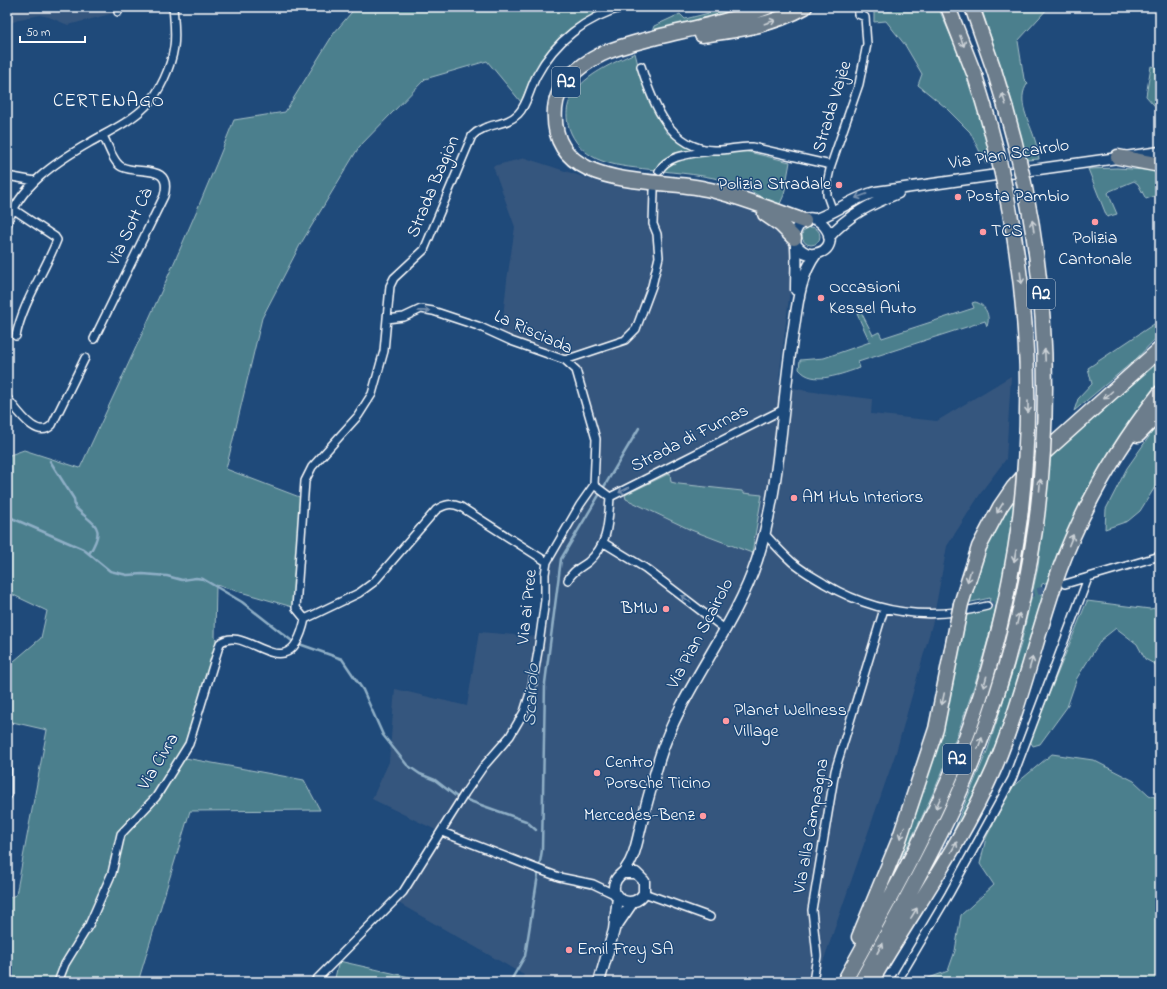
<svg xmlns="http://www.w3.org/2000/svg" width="1167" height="989" viewBox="0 0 1167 989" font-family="'Indie Flower',sans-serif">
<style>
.built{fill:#36567e}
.green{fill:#4b7f8d;stroke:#a5bfc6}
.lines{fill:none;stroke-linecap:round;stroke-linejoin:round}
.stream{stroke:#8fafc6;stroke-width:2.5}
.minor-tunnel{stroke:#41658e;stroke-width:7;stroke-dasharray:7 3.5;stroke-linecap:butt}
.minor-casing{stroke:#fff;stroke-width:10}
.secondary-casing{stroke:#fff;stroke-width:13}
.motorway-casing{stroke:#fff;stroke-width:17}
.minor{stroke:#1f4a7a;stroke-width:7}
.secondary{stroke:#1f4a7a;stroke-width:10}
.motorway{stroke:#6c7d8c;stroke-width:14}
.motorway-bridge-casing{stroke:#fff;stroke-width:17;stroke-linecap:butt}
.motorway-bridge{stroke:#6c7d8c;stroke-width:14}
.oneway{stroke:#ccd2d7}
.oneway2{stroke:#7992af}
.poi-dot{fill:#ff9aa2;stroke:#1f4a7a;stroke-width:1.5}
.labels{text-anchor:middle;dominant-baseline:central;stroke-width:3;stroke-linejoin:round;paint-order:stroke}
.shield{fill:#1f4a7a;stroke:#bcc9d7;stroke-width:1}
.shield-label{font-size:17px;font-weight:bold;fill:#fff}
.street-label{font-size:18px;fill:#fff;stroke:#1f4a7a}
.poi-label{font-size:18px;fill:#fff;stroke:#1f4a7a;text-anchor:start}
.neighbourhood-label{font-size:19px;letter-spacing:1px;fill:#fff;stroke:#1f4a7a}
.water-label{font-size:19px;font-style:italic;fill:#d0dee7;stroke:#1f4a7a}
</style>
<rect width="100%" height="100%" fill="#1f4a7a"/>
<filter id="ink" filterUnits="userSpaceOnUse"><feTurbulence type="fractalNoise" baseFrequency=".025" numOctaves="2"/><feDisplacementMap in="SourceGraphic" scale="8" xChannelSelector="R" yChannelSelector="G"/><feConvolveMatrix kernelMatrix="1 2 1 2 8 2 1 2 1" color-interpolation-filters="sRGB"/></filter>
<g filter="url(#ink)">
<path class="built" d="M7,7h111v5l-50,13 -19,-8 -9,-2 -20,4 -13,6z
M525,158l80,26 72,7 36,7 29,9 25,12 22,21 5,17 -15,122 7,-1v8l20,5 66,8 -1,15 66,7 74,-45 -5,83 -22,29 -37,58 -14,75 -37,131 -80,230h-295l3,-7 -129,-74 47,-68 -70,-34 17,-37 6,-73 72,17 12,-74 61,5 7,-75 47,-77 2,-46 -20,-69 -11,-10 -64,-24 6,-56 8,-53 -22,-61z"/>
<path class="green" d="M356,7h254c-48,19 -71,49 -89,95l-34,-41 -62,18 -66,68 -59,98 -38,73 -36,151 76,29 -6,110 -80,-23 -1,52 3,9 -27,93 -11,18 124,23 16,30 -130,1 -52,171h-131v-84l9,-3 31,-165 -39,-9 -1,-54 34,-29 6,-27 -40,-19v-136l17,-6 56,18c54,-116 107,-229 154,-348l51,-8 49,-79z
M733,7h16l-97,24 2,-5 26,-12 5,5z
M874,7h9l6,4 7,-4h42c21,48 47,103 54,155l-6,2 -16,-32 -25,-25 -27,-22 4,-11 -17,-29 -19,-24 -12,1z
M981,7h68l-31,34 6,38 4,4c-13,17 2,39 7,57 2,6 3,13 4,19l-12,1 -26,-92z
M635,53l6,24 11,28 15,28 19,11 16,6 -34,7 -12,13c-18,-2 -37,-3 -54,-9 -14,-5 -25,-15 -31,-28 -19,-45 33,-66 64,-80z
M1151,66l7,2 2,8v36l-14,-16z
M736,149l54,13 -6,33 -5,11c-13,-5 -25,-14 -38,-20 -25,-10 -52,-12 -79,-15 14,-17 53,-18 74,-22z
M1117,168l43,3v23l-14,5 -8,-15 -4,-3 -24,10 -2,2 9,21 -10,3 -19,-48z
M802 236a9 9 0 1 1 18 0a9 9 0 1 1-18 0Z
M975,302c10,2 16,14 12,24l-2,-5 -127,41 2,6c-17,5 -47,19 -61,1l1,-9 24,-2 46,-16 -13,-28 4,-2 12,23 6,-3 3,6 92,-30 -2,-5z
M1160,320v14l-24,25 -62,52 4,-12 14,-15 -4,-16z
M1160,361v23l-17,22 -92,171 -3,5 -6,2 -2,11 4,-1 -39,134 -29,66 -28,50 40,-95 33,-105 17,-77 13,-113z
M1160,421v58l-20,32 -12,10 -23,8 1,-20 21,-41z
M670,473l1,9 8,2 63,7 1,2 19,2 -10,58 -61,-23 -65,-31 -1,-4z
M1016,495c-15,127 -56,254 -116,365l29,-89 35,-155 23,-6 3,-12 -23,5 24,-69z
M1087,601l63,8 10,-2v60l-15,-8 -8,-15 -21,-16 -15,12 -24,38 -10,29 -27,37 -7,2 -3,-5z
M1052,754l41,6 41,21 15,14 11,4v183h-242l30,-11 7,-20 6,-36 33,-30 -14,-21 6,-26 26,-51z
M339,961l75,17 -1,4h-79z"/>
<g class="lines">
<path class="stream" d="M50,461l24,38 1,8c19,19 32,18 14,47
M7,516l76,33 27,22 17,4 16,-1 24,2 15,4 14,-2 7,1 39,23 50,39
M302,645l40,14 21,31 20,45 24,30 13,9 15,6 22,17
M467,800l59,21 10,9
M510,982l15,-26 17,-106 3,-167 16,-124 78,-131"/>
<path class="minor-tunnel" d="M987,606l67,-19"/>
<g class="minor-casing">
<path id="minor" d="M118,12v-5
M641,66c11,36 29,84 74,84 12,1 24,-4 37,-3l79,18
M659,171c9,-17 34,-17 51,-20
M7,176l28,5
M13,209l42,28 2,3c-13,33 -34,62 -41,96
M833,212l-6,-17v-12l4,-18 28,-81 8,-40 -2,-27 -7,-3
M7,225c12,-39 49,-63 82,-82 19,-11 41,-21 57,-37 14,-14 25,-39 28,-59 2,-14 0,-27 -1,-40
M387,319l17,-2 17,-8 12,2 45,15 33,15 54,19 11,10 20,69 -2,46
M94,339l70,-143c9,-33 -25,-21 -42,-29 -9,-4 -14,-23 -19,-31
M565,360l60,-20 11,-11 16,-43 7,-29 -2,-23 -4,-10 1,-33
M7,398c10,11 29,43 45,27l33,-67
M594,485l16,12
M610,497l174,-88
M764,533c9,10 18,20 28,29 10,9 22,15 33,22 51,30 105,37 162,22
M604,543l41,25 81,62
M568,580c4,-9 12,-12 20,-18 21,-18 20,-39 22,-65
M1065,584l95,-28
M305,619l-9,-11 9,-127 7,-14 46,-51 14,-22 12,-43 6,-65 4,-8 30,-28 48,-114c14,-14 33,-9 46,-22 10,-10 12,-27 19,-39 18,-34 49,-58 87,-68
M305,619l54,-26 15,-11 62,-72c9,-6 15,-7 25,-3l86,55
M7,753v43
M442,832l93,36 24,9 34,7 23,11
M644,893l66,24
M58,982l7,-18 24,-39 23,-52 9,-39 35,-37 33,-53 31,-101c27,-21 69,50 85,-24
M314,982l89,-90 62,-99 18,-26 27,-31 14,-24 8,-25 6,-36 7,-51v-26l2,-12 33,-57 14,-20
M813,982l4,-26 -5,-46 23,-139 49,-162
M897,982l52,-88 63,-115 76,-201"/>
</g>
<g class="secondary-casing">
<path id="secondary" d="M816,219c21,-7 38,-22 60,-27l284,-40
M829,237c20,-23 42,-33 69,-44
M796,245c5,6 11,10 18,9 38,-6 -3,-59 -18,-24 -3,6 0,11 0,17 1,15 0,29 0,43
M623,873h13l8,8v12c-10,18 -38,6 -28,-13 2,-4 7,-7 9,-10 10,-13 12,-29 16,-44 5,-22 12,-44 18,-66 22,-72 75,-129 98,-200 23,-71 24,-147 35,-220 5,-29 6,-62 24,-86
M617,925l15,-22
M599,982l15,-52 4,-33"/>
</g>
<g class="motorway-casing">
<path id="motorway" d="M767,7c-35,14 -73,21 -110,30 -19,5 -37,9 -55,17 -22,11 -45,29 -47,55 -6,83 99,68 151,80 34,7 66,21 98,32
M948,7l27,69
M972,7l22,63
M702,35c36,-5 71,-10 103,-28
M1118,157l42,8
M765,214l16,11 13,13
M1138,435l22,-23
M961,604l18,-57 21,-40 13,-19 32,-36 115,-103
M859,937l40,-97 37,-111 22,-110
M844,982c41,-75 84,-149 116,-229 30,-76 49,-155 60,-236
M861,982c32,-59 65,-116 93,-177 41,-90 68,-184 82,-281
M871,982c41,-71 90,-137 123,-213 27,-64 42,-132 65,-198 24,-65 58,-123 101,-178"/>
</g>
<use href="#minor" class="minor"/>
<use href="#secondary" class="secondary"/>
<use href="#motorway" class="motorway"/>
<g class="motorway-bridge-casing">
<path id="motorway-bridge" d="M994,70c48,147 62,301 42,454
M975,76c47,144 63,291 45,441
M958,619l3,-15"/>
</g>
<use href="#motorway-bridge" class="motorway-bridge"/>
</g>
<defs><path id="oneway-shaft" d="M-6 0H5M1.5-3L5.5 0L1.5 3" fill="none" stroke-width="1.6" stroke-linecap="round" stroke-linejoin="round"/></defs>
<g class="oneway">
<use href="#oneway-shaft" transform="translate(770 22) rotate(-18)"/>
<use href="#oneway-shaft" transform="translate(962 41) rotate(69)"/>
<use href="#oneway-shaft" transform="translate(1004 99) rotate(-107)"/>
<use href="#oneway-shaft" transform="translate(1033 226) rotate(-99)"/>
<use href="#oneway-shaft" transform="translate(1021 278) rotate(83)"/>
<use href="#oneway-shaft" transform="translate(1045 355) rotate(-92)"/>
<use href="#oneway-shaft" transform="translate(1108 395) rotate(138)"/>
<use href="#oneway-shaft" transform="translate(1028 407) rotate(90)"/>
<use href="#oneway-shaft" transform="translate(1040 485) rotate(-85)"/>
<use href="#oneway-shaft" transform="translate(1000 508) rotate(122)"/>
<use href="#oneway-shaft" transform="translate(1071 540) rotate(-68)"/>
<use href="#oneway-shaft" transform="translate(1015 556) rotate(100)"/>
<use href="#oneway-shaft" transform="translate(969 576) rotate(106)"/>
<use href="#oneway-shaft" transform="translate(1018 619) rotate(-77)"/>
<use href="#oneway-shaft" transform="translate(1031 663) rotate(-74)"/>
<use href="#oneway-shaft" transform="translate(985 682) rotate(106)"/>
<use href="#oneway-shaft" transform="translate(943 699) rotate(102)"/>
<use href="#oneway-shaft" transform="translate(980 743) rotate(-69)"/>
<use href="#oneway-shaft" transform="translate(938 803) rotate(115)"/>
<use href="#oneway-shaft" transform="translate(902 833) rotate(110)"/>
<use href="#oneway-shaft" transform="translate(954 847) rotate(-61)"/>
<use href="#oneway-shaft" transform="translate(914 913) rotate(-58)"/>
<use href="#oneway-shaft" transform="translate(880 948) rotate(-61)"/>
</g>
<g class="oneway2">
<use href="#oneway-shaft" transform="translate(861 196) rotate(160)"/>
<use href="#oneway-shaft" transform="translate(424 311) rotate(1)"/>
<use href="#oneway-shaft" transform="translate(624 490) rotate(153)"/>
<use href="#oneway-shaft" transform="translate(686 599) rotate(-143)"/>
</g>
</g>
<g class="poi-dot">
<circle cx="839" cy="185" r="4"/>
<circle cx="958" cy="197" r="4"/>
<circle cx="1095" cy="222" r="4"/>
<circle cx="983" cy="232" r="4"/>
<circle cx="821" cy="298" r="4"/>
<circle cx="794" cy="498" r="4"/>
<circle cx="666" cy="609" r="4"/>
<circle cx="726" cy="721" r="4"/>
<circle cx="597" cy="773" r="4"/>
<circle cx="703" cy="816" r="4"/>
<circle cx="569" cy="950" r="4"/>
</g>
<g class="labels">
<g class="shield">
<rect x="552" y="67" width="28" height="30" rx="3"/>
<rect x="1027" y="279" width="28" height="30" rx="3"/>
<rect x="943" y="744" width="28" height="30" rx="3"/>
</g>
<g class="shield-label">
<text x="566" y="82">A2</text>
<text x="1041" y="294">A2</text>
<text x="957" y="759">A2</text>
</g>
<g class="street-label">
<text transform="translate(833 107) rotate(-73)">Strada Vajèe</text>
<text transform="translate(1009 155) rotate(-9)">Via Pian Scairolo</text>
<text transform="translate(434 187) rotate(-67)">Strada Bagiòn</text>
<text transform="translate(131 227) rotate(-65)">Via Sott Cà</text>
<text transform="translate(533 333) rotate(24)">La Risciada</text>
<text transform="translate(690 439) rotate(-27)">Strada di Furnas</text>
<text transform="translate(528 607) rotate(-84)">Via ai Pree</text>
<text transform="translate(701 634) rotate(-62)">Via Pian Scairolo</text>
<text transform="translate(159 762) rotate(-59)">Via Civra</text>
<text transform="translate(812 826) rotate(-80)">Via alla Campagna</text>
</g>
<g class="poi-label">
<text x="831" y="185" text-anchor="end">Polizia Stradale</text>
<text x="966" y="197">Posta Pambio</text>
<text x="991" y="232">TCS</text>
<text x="1095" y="239" text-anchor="middle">Polizia<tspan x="1095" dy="21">Cantonale</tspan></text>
<text x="829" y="288">Occasioni<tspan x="829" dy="21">Kessel Auto</tspan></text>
<text x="802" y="498">AM Hub Interiors</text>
<text x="658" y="609" text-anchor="end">BMW</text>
<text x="734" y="711">Planet Wellness<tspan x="734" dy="21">Village</tspan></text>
<text x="605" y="763">Centro<tspan x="605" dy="21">Porsche Ticino</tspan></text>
<text x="695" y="816" text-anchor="end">Mercedes-Benz</text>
<text x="577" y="950">Emil Frey SA</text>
</g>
<g class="neighbourhood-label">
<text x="109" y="101">CERTENAGO</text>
</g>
<g class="water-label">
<text transform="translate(532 695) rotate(-87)">Scairolo</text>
</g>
</g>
<rect width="1167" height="989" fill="none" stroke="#1f4a7a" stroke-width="24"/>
<rect x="12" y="12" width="1143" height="965" fill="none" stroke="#fff" stroke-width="1.5" filter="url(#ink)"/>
<path d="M20 36v6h65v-6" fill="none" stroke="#ffffff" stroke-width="2"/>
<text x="26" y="36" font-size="12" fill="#ffffff" stroke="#1f4a7a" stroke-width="3" paint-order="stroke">50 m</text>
</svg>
